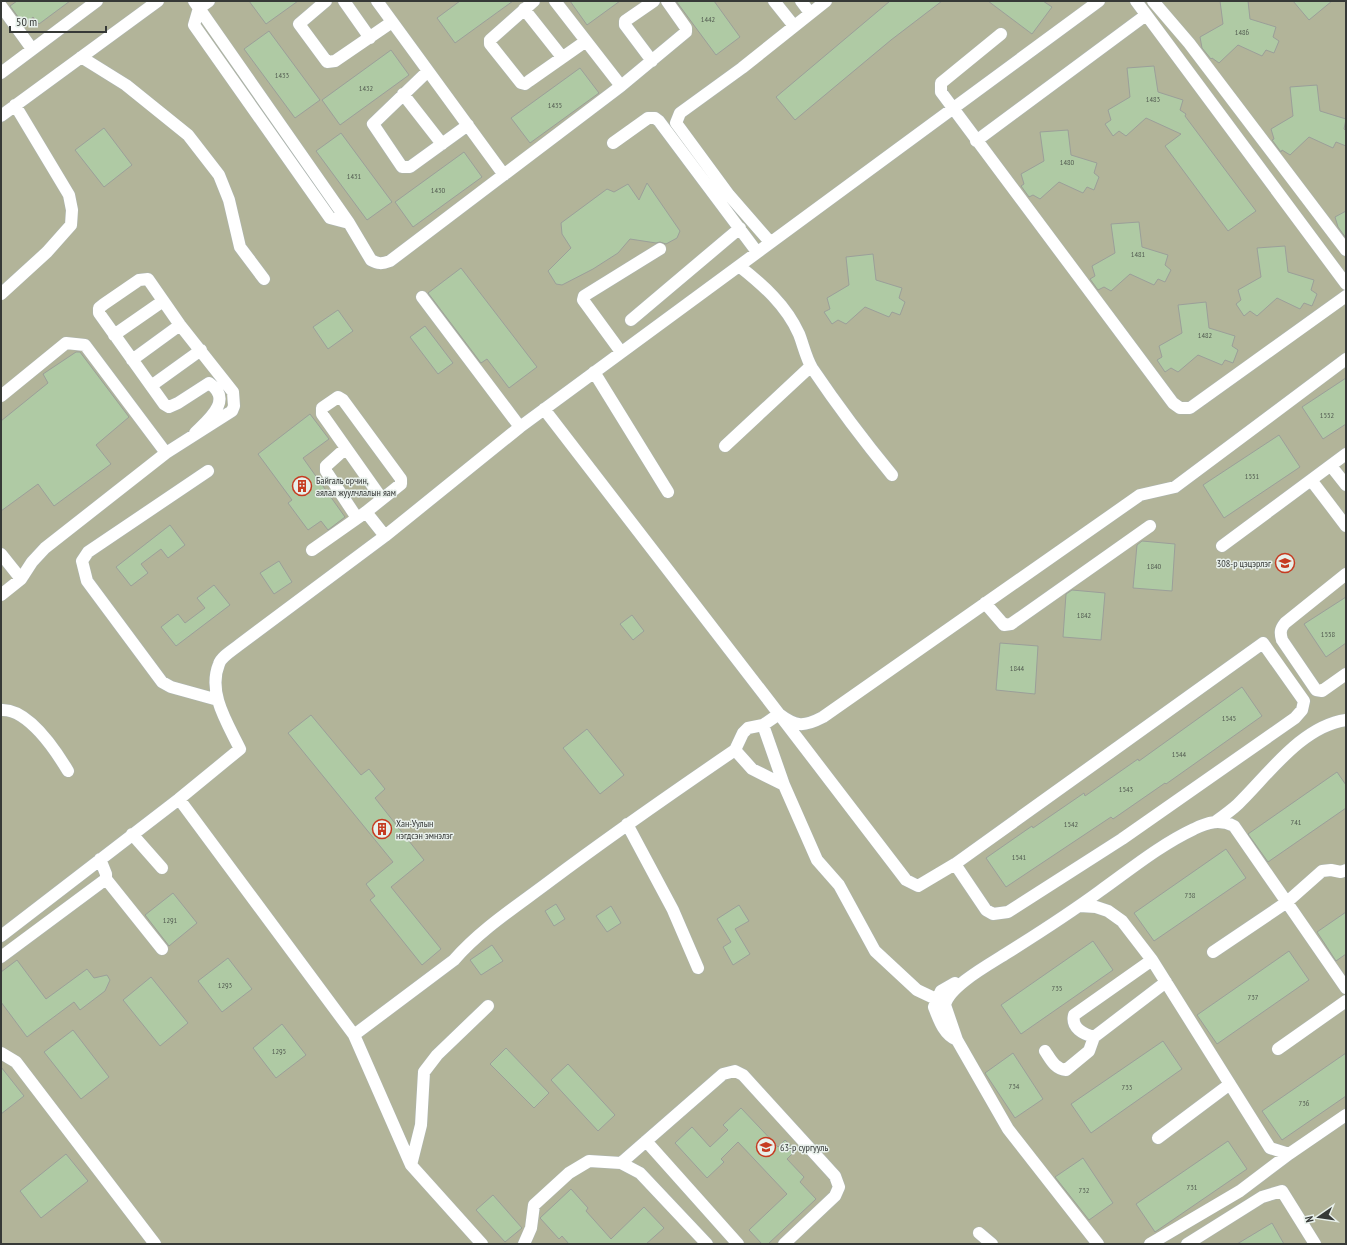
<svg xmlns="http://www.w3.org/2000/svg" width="1347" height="1245" viewBox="0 0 1347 1245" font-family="'PT Sans Narrow',sans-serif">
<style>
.green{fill:#b2b499}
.building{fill:#afcaa4;stroke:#9b9f99}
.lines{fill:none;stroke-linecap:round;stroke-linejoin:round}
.minor-casing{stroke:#adb5b1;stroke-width:13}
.minor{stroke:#fff;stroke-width:12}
.labels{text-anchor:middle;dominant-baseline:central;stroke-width:3;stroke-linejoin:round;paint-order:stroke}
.number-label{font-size:8px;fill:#545d52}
.poi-label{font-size:10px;fill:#363937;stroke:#e8f0eb;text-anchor:start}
</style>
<rect width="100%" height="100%" fill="#dbe2de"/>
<path class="green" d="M1,1h1345v1243h-1345z"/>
<path class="building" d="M17,1h53l-31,23 -6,-7 -9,8 -14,-19z
M249,1h49l-32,23z
M460,1h53l-58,42 -18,-25z
M570,1h50l-33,24z
M676,1h38l26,36 -24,18z
M890,1h52l-51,39 -96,80 -19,-23z
M988,1h55l9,6 -20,27z
M1220,1h28l2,18 26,8 -3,10 6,4 -5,12 -8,-3 -4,6 -24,-11 -19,18 -7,-5 -1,1 -9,-11 -2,-11 23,-13z
M1293,1h39l-23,19z
M269,31l51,69 -25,18 -51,-69z
M391,50l18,25 -69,50 -18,-25z
M1154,66l4,26 25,8 -3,10 6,4 -1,2 71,95 -28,20 -63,-85 16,-12 -35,-16 -20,18 -7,-5 -6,5 -8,-12 6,-4 -3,-10 22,-13 -3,-29z
M580,68l19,25 -69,50 -19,-25z
M1317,85l3,26 26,8 -2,10 2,2v15l-10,-4 -3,6 -24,-11 -19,18 -8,-5 -1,2 -9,-12 2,-1 -3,-10 22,-13 -3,-29z
M104,128l28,37 -28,22 -29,-37z
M1068,130l3,25 26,8 -3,10 5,4 -5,13 -7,-3 -4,6 -24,-11 -19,17 -7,-4 -4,2 -8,-11 3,-2 -3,-10 23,-13 -4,-29z
M341,133l51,69 -25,18 -51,-69z
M464,152l18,25 -69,50 -18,-25z
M647,183l33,48 -3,7 -11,6 -6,-2 -4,1 -26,-4 -12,14 -25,16 -31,16 -6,-1 -8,-13 23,-23 -9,-14 -1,-11 46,-34 7,3 14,-8 11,16z
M1346,211v27l-8,-11 -3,-10z
M1139,222l3,25 26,8 -3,10 6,5 -6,12 -7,-3 -4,6 -24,-11 -19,17 -7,-4 -6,3 -8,-11 5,-3 -3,-10 23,-13 -4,-29z
M1285,246l3,26 26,8 -3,10 6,4 -5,12 -8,-3 -4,6 -23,-11 -20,18 -7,-5 -6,5 -8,-12 5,-4 -3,-10 23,-13 -4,-29z
M873,254l3,26 26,8 -3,10 6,4 -5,13 -8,-3 -3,5 -24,-10 -19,17 -8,-4 -6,4 -8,-12 6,-3 -3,-11 22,-13 -3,-28z
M461,268l76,99 -28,21 -22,-29 -6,4 -53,-70z
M1206,302l3,26 26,8 -3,10 6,4 -5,13 -8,-3 -3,5 -24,-10 -20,17 -7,-4 -6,4 -8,-12 5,-3 -3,-11 23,-13 -4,-28z
M338,310l15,21 -25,18 -15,-22z
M425,326l28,37 -15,11 -28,-37z
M76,352h4l49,65 -33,28 15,19 -57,42 -16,-22 -37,27v-90l47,-38 -5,-9z
M1346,378v46l-23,15 -21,-32z
M310,414l19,25 -26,19 42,59 -17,13 -7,-9 -13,9 -20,-27 4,-3 -34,-46z
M1279,435l21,32 -76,51 -21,-33z
M170,525l15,20 -17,13 -7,-9 -20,15 7,9 -17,13 -15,-19z
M1142,541l33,3 -3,47 -39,-3 4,-43z
M279,561l13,21 -18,12 -14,-21z
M214,585l16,20 -54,41 -15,-19 17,-13 7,9 20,-15 -8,-10z
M1072,590l33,3 -4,47 -38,-3 3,-43z
M1346,597v46l-20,14 -22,-33z
M632,615l12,16 -11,9 -13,-16z
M1000,643l38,3 -3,48 -39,-4z
M1242,687l20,29 -96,68 -1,-1 -52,36 -2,-2 -105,70 -20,-29 46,-32 1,2 51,-35 1,3 53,-37 1,2z
M311,715l50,60 8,-6 16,20 -10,9 49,62 -33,27 50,62 -19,16 -52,-65 5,-4 -9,-12 27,-22 -105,-129z
M587,729l37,46 -24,19 -37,-46z
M1337,772l9,13v23l-78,54 -20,-28z
M1226,849l20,29 -92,63 -20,-28z
M173,893l24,30 -28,23 -24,-31z
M556,904l9,15 -11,7 -9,-15z
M739,905l10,16 -14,8 15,25 -17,11 -10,-18 8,-5 -14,-23z
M611,906l10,17 -14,9 -11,-16z
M1346,912v42l-10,7 -19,-29z
M1093,941l20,29 -92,64 -20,-29z
M492,945l11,16 -22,14 -11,-15z
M1289,951l20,29 -92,64 -20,-29z
M228,958l24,31 -30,23 -24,-31z
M17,960l29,39 41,-30 7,9 13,-3 3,5 -5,11 -25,19 -6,-8 -47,35 -26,-35v-30z
M151,977l37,46 -28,23 -37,-46z
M282,1024l24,31 -30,23 -23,-30z
M73,1030l36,47 -28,22 -37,-47z
M1163,1041l19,28 -91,64 -20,-29z
M506,1048l43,45 -15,15 -44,-44z
M1013,1053l30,46 -28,19 -30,-45z
M1346,1053v43l-64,44 -20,-29z
M568,1064l47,51 -17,16 -47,-51z
M1,1067l23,29 -23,18z
M741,1108l37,39 7,-7 11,10 -9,9 17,18 -4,5 16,17 -48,45h-6l-13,-14 38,-36 -49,-52 -17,17 3,3 -17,16 -32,-35 17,-16 18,20 18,-17 -5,-5z
M1228,1141l19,28 -92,63 -19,-28z
M66,1154l22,27 -47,37 -21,-27z
M1083,1158l30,45 -24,17 -34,-43z
M571,1189l17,19 -2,3 25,28 33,-32 20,21 -18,16h-77l-7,-8 -3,3 -19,-21z
M493,1195l29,33 -17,14 -29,-32z
M1272,1223l12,21h-47z"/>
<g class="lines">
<g class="minor-casing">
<path id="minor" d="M194,1l155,222 22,37c7,4 11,4 19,1l231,-175 65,-54v-4l-19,-27
M209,1l-10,7 -5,17 136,193 19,5
M326,1l-27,23 28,38 8,-1 57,-39
M344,1l26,37
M377,1l127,174
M534,1l-44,39v4l31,39 4,1 4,-3 57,-40
M555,1l66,85
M774,1l20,25
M801,1l9,12
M1136,1l210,283
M1153,1l36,42 157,207
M1,6l31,43
M524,9l38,48
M1001,34l-60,49v9l232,311 7,5h10l156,-112
M81,57l45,28 62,50 31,40 10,25 11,47 24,32
M652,61l-27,-36v-4l29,-20
M428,71l-55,53 29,43h8l58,-42
M1,73l96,-72
M403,94l39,50
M1,116l157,-115
M976,141l170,-126
M613,143l35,-25h7l4,3 98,131
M770,242l-41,-47 -50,-68 -3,-4 4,-10 62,-45 84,-67
M739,266c24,19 47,39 60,68 4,10 7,24 13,34 25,37 52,73 80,107
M1,294l46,-42 24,-27 1,-15 -3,-15 -54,-90
M422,297l98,130
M631,320l109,-92
M114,335l49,-34
M621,352l-38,-52 1,-4 76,-47
M132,360l48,-35
M594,372l74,120
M151,386l50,-36
M1,396l65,-53 19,2 81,108
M544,409l235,305c17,13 25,13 44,3l317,-222 35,-8 171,-128
M725,446l86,-80
M346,448l-20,18v5l31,47
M1346,454l-35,26 35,46
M1331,466l15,19
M208,471l-120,81 -6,9 5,20 75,101 9,5 47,13
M366,512l19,24
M1222,546l89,-66
M312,550l54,-38 35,-28v-5l-58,-79 -5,-3 -16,11v6l60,85
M1,554l20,25
M1346,574l-61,49c-5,6 -5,10 -3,17l34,50 6,1 24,-17
M1,595l20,-16 11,-17 13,-14 121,-95 66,-42 2,-5 -1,-14 -53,-67 -32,-46 -9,1 -35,24 -5,4v5l65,91 5,3 9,-4 31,-20c25,17 -1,37 -14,50
M985,603l19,22 7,-1 139,-98
M1,710c27,-2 55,41 67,61
M763,725l21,60
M735,750l17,19 32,16 33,75 22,25 36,66 42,39 19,9
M179,799l61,-50c-12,-25 -33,-56 -21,-85 2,-7 14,-14 20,-19l146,-109 135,-109 579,-426
M1215,822c9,-7 19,-13 26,-21 29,-29 62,-75 105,-81
M627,824l46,86 25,58
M132,834l30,34
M106,879l56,70
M1080,906l16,1 12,4 14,10 30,39 118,188 19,6 57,-39
M1,936l178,-137 175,236 57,130 71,79
M1213,952l74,-50 35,-31 9,-1 10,2 5,-2
M1,957l105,-78v-5l-6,-15
M955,983l-14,8 -7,16c5,13 10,28 23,33
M354,1035l100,-75c27,-31 63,-54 96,-79 60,-45 122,-88 185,-131l8,-17 5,-5 15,-3 16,-11 127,166 12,6 37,-22 308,-221 41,58 -2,9 -7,8 -173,121 -114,73 -15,2 -7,-4 -31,-46
M1094,1037c-11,-3 -23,-9 -20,-22l78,-55
M1278,1049l68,-48
M1045,1051c6,9 10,18 21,19l23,-19 5,-14 72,-55
M1,1053l15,9 139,182
M1158,1138l72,-54
M646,1141l92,103
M621,1163l102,-89 12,-3 8,4 92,101 4,11 -4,9 -51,48
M411,1165l10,-40 3,-53 13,-17 51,-49
M979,1233l13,11
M524,1244l7,-16 3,-23 35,-32 20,-12 32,2 19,10 67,71
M1098,1244l-90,-115 -51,-89 -12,-35c4,-19 45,-41 62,-52 32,-20 63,-40 93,-62 31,-22 60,-46 94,-62 14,-7 26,-10 40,-3l112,162
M1150,1244l90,-53 49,-37
M1187,1244l75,-47 20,-6 33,53"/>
</g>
<use href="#minor" class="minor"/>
</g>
<defs>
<g id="building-ring" transform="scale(1)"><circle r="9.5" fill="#e8f0eb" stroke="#c63b21" stroke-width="1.5"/><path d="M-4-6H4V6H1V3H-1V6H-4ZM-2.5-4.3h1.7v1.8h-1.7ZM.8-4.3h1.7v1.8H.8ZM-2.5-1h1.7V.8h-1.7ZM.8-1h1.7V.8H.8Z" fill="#c63b21"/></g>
<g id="school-ring" transform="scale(1)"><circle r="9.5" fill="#e8f0eb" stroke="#c63b21" stroke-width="1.5"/><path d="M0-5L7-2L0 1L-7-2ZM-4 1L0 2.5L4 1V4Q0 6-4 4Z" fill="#c63b21"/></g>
</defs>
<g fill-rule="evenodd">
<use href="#building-ring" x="302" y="486"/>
<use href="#school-ring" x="1285" y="563"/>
<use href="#building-ring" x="382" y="829"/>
<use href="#school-ring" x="766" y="1147"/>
</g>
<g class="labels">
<g class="number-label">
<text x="708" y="19">1442</text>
<text x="1242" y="32">1486</text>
<text x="282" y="75">1433</text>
<text x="366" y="88">1432</text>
<text x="1153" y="99">1483</text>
<text x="555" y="105">1435</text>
<text x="1067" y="162">1480</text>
<text x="354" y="176">1431</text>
<text x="438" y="190">1430</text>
<text x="1138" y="254">1481</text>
<text x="1205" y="335">1482</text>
<text x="1327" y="415">1552</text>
<text x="1252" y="476">1551</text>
<text x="1154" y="566">1840</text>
<text x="1084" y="615">1842</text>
<text x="1328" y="634">1558</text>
<text x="1017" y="668">1844</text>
<text x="1229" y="718">1545</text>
<text x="1179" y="754">1544</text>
<text x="1126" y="789">1543</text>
<text x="1296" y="822">741</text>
<text x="1071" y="824">1542</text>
<text x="1019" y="857">1541</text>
<text x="1190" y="895">738</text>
<text x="170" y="920">1291</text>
<text x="225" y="985">1293</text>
<text x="1057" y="988">735</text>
<text x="1253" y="997">737</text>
<text x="279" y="1051">1295</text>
<text x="1014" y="1086">734</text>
<text x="1127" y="1087">733</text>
<text x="1304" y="1103">736</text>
<text x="1192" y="1187">731</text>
<text x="1084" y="1190">732</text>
</g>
<g class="poi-label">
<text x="316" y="480">Байгаль орчин,<tspan x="316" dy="12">аялал жуулчлалын яам</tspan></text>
<text x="1271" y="563" text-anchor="end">308-р цэцэрлэг</text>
<text x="396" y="823">Хан-Уулын<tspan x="396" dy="12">нэгдсэн эмнэлэг</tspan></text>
<text x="780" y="1147">63-р сургууль</text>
</g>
</g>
<rect width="1347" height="1245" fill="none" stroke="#363937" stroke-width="4"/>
<g transform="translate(1319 1217) rotate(257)" stroke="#e8f0eb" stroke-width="3" paint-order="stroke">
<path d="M0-3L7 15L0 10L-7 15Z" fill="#363937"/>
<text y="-6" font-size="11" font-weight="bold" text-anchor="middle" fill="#363937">N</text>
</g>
<path d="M10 26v6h96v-6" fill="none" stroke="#363937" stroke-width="2"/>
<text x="16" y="26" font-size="12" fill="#363937" stroke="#e8f0eb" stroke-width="3" paint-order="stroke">50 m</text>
</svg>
